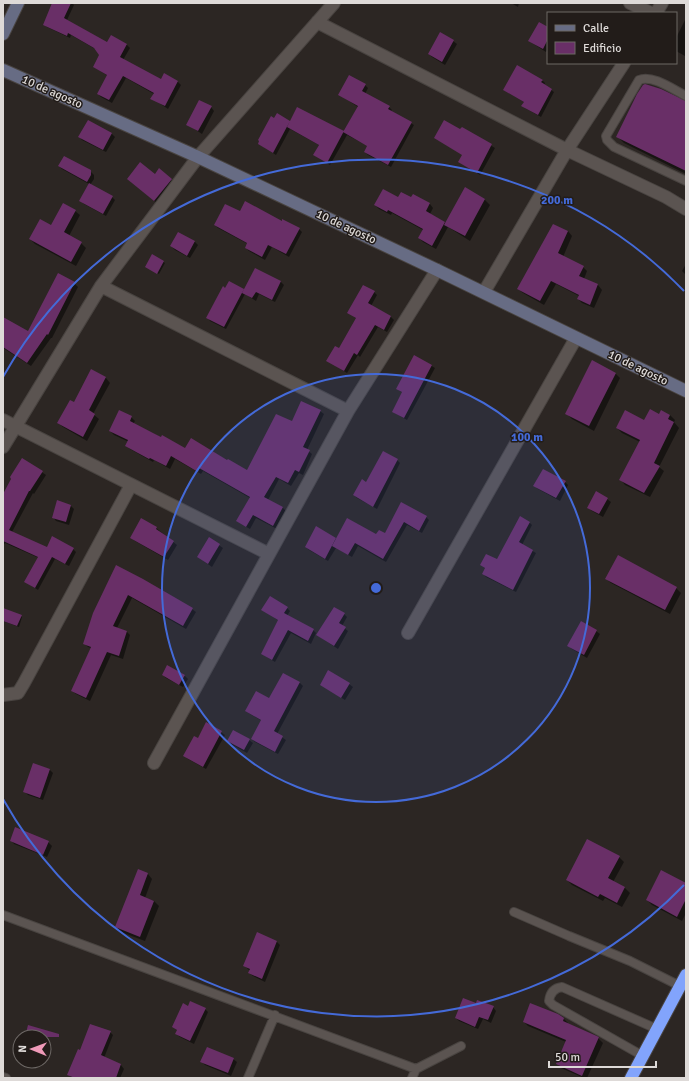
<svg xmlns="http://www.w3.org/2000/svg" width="689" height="1081" viewBox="0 0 689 1081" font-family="Signika,sans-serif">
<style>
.shadow{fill:#0007}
.building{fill:#692f67}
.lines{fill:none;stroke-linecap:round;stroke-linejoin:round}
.lane-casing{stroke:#494441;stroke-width:10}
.street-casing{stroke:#494441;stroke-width:14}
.secondary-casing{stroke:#494441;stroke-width:14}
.highway-casing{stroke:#494441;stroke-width:14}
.lane{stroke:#5b5451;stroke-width:8}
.street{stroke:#5b5451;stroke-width:12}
.secondary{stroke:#676c84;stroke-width:12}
.highway{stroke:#82a4fc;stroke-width:12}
.ring{fill:none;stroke:#446ad8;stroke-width:2}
.labels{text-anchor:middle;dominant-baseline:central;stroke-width:3;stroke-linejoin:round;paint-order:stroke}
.street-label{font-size:12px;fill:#dedad8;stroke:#221c19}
.centre{fill:#446ad8;stroke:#221c19;stroke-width:2}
.ring-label{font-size:12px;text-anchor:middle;font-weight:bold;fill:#446ad8;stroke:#221c19;stroke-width:3;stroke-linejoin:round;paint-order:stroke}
</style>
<rect width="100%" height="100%" fill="#2c2623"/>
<path class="shadow" d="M54,3h18l2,2 -7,15 40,23 4,-7 16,9 3,3 -7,12 38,21 4,-6 13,7 3,3 -13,24 -16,-11 2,-4 -28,-16 -14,25 -11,-6 -3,-3 10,-18 -14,-9 7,-12 -4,-5 -26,-15 -1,3 -23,-11 -3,-3z
M511,3h8l-1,4z
M686,18v37l-1,1 -9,-5v-13z
M548,28v20l-2,4 -17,-11z
M453,41l4,3 -12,21 -13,-8 -3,-3z
M542,80l3,3 -1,2 10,7 -13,25 -16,-9 -1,-6 -20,-12z
M365,85l3,3 -3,6 24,13 3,3 -1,1 23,14 -23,42 -23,-12 -3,-3 3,-6 -21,-11 -17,30 -16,-10 5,-10 -29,-16 -14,26 -17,-11 16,-25 68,13 15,-25 -18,-12z
M686,102v72l-62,-31 -6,-6z
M211,107l3,4 -12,23 -15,-10z
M88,121l24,13 3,3 -9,15 -24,-12 -2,-3z
M462,128l33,20 -15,27 -20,-13 3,-7 -28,-17 26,-8z
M59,166l31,5 4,4v4l-4,6 22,12 3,3 -9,16 -22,-12 -3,-3 8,-17 -27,-15z
M155,175l16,5 4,3 -17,21 -27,-22z
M465,189l20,11 5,5 -20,36 -22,-14 -12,22 -13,-7 -4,-4 4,-8 -31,-17 -1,2 -12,-6 -4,-4 23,-7h14l1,-3 17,9 3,4 -3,6 16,9z
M75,211l5,4 -11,21 12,7 5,5 -10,18 -41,-22 -5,-5z
M240,213l42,9 17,7 3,3 -13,25 -17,-10 -7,13 -16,-9 -3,-3 2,-4 -30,-16 -3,-3z
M568,231l4,5 -9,21 20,10 4,4 -3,8 14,6 4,5 -8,18 -12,-5 -4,-4 1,-3 -23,-12 -12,21 -21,-12 -5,-4z
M195,242l3,3 -8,13 -15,-8 -4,-4z
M153,256l12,7 -6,11 -11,-6z
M686,264v11l-4,-4z
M255,269l26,13 3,3 -9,17 -16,-8 -3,7 -11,-7 -19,35 -16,-8 -2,-3 18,-29 18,2z
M74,283l4,4 -26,51h-1l-20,28 -28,-18v-29l26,13z
M374,292l3,3 -6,11 20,11 3,3 -7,12 -9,-5 -18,30 -2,-2 -11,18 -20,-13 12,-10 18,-31 -8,-6z
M415,356l20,12 -28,52 -14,-8 10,-19 -6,-4z
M92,371l14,7 4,5 -17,31 6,5 -12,22 -24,-14 -5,-4 16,-19z
M615,373l5,5 -26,53 -22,-12 -5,-5z
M320,411l4,3 -17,36 5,4 -9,21 -4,-2 -8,13 -12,-7 -11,21 15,8 3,3 -9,18 -21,-11 -6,11 -9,-5 -4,-3 13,-23 -47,-27 -2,3 -26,-15 -5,10 -16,-9 -1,2 -23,-13 -4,-3 3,-4 -15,-7 -4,-4 21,-14 4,4 -2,3 53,25 41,12 20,10 45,-48z
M659,415h11l5,5 -1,2 5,6 -20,39 5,4 -14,26 -25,-12 -4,-5 19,-38 -18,-9 -5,-5 28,-7z
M23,459l23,16 -12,19 -1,-1 -21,39 35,16 26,1 3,3 -7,14 -14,-7 -17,31 -12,-8 13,-24 -34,-15 -2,3v-50z
M397,460l3,3 -23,46 -20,-11 -3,-3 13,-12z
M565,482l3,3 -8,16 -22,-12 -3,-3z
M607,499l4,3 -8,15 -11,-6 -4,-3z
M402,504l24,13 3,3 -7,13 -15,-8 -21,37 -28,-16 -6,11 -16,-9 -8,13 -19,-11 -3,-3 30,-9 1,1 48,-5z
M71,506l3,3 -5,16 -13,-4 -3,-4z
M529,522l3,3 -10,20 14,8 -20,39 -30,-15 -3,-4 3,-4 -5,-4 16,-4z
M156,528l21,17 -9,15 -33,-19 -4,-3z
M210,539l13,9 -11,19 -14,-10z
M116,566l76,43 4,3 -10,17 -54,-31 -15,30 10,4 3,3 -7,24 -12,-4 -21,46 -14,-7 -4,-3 19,-43 -3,-1 -4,-4z
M606,579l70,9 5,5 -11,21 -59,-31z
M287,608l3,3 -3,5 26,14 3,3 -5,11 -20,-11 -16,29 -13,-8 17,-33 -16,-11z
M344,614l3,3 -5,9 6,5 -10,18 -21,-14z
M3,615l18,1 1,1 -3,10 -16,-6z
M596,631l4,3 -13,24 -15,-9 -3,-3z
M283,674l17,9 3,3 -26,48 9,6 -8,14 -23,-12 -3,-3 10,-18 -12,-7 -4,-3 23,-11z
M163,675h21l4,4 -5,8 -17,-9z
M349,684l4,3 -8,13 -24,-15z
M221,732l4,3 -19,34 -18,-10 -3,-3z
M249,740l4,3 -6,10 -16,-9 -3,-3z
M49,769l4,4 -10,27 -15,-5 -3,-3z
M11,840l37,2 4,4 -5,11 -33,-13z
M619,857l5,5 -11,20 12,6 5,5 -8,14 -17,-9 -2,3 -31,-16 -5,-5z
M148,874l4,5 -7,19 9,3 5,5 -14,35 -24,-9 -5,-5z
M686,884v29l-4,8 -30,-16 -5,-5z
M258,934l19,8 3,3 -15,37 -12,-6 -4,-3 1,-2 -5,-5z
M476,1005l17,2 3,4 -5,12 -8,-4 -5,10 -19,-8 -3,-3z
M189,1007l16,2 3,3 -14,32 -14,-7 -4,-3 2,-3 -5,-4z
M564,1019l4,4v1l30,14 5,5 -16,35h-3l-23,-10 -4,-5 9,-21 -38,-16 -4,-4z
M110,1032l3,3 -9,23 17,7 3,4 -4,9h-48l-4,-4 12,-22z
M233,1059l4,3 -6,14 -26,-11 -3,-3z
M29,1061h10l-1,3z"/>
<path class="building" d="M52,3h19l-7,15 43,24 4,-7 16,9 -7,13 41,22 3,-6 14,8 -13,25 -15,-7 4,-6 -31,-17 -14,24 -12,-6 10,-19 -14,-8 6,-12 -5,-7 -26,-15 -1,3 -24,-11z
M539,22l9,5v12l-5,10 -15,-8z
M440,32l14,8 -12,22 -14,-8z
M517,65l26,15 -2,2 11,7 -14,26 -17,-9 3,-4 -21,-12z
M349,75l17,9 -4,7 28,15 -2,3 24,13 -24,43 -24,-13 3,-6 -24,-14 15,-26 -20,-11z
M645,84l16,5 25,12v70l-70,-34 21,-43 6,-9z
M199,100l13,6 -14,25 -12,-6z
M297,107l47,24 -17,32 -14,-8 6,-10 -32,-18z
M277,113l13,8 -17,32 -15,-9 1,-3 -1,-1 13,-24 3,2z
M88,120l24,13 -9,17 -25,-13z
M444,120l16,9 2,-2 30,17 -15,29 -19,-11 4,-7 -28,-17z
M64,156l27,14v5l-4,7 -29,-16z
M140,162l15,12 4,-6 13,11 -18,22 -27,-22z
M89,183l24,13 -10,18 -24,-13z
M465,187l20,12 -20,37 -21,-11z
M383,189l15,8 3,-5 10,5 2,-3 17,9 -4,8 19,11 -13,24 -14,-8 5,-9 -35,-19 -1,2 -13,-7z
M245,201l37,20v-2l18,9 -14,26 -18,-9 -6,12 -17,-9 2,-5 -33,-18 11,-21 15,7z
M63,203l13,7 -12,22 18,10 -11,20 -42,-23 11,-20 11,6z
M553,224l15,7 -10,22 26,13 -5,10 19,8 -8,21 -13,-6 2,-4 -28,-14 -11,20 -23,-12z
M178,232l17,9 -8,15 -17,-10z
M152,254l12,7 -7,13 -12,-7z
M255,268l26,13 -9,19 -16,-8 -4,6 -10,-5z
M58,273l17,9 -27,53 -1,-1 -20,29 -24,-16v-30l25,14z
M229,281l15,8 -20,38 -18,-9 17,-32 2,2z
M363,285l12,6 -7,12 23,13 -7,14 -9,-5 -18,30 -3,-2 -10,18 -18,-10 9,-15 4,2 17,-30 -9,-5z
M414,355l18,10 -28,53 -12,-6 10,-20 -6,-3z
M592,360l24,13 -27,53 -24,-12z
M91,369l15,8 -17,33 6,4 -12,23 -26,-14 13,-23 4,2z
M301,401l20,9 -18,37 7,3 -11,22 -4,-2 -7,13 -12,-6 -12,20 19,10 -10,19 -20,-11 -7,12 -10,-6 14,-24 -51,-29 -1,4 -27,-16 -5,10 -16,-8 -1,1 -24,-13 3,-6 -19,-9 10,-21 13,6 -2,5 23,12 8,4 1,-2 23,13 6,-10 36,22 1,-1 19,11 29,-56 16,7z
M650,409l9,5 2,-4 9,5 -2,4 6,3 -20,41 6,3 -16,27 -25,-13 21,-40 -24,-12 9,-18 19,10z
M383,451l15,8 -25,48 -20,-12 9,-16 4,3z
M22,458l21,13 -13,20h-1l-20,39 38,17 5,-11 22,12 -9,16 -13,-7 -17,31 -11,-6 14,-25 -35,-16v-47l8,-15 -1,-2z
M543,469l23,12 -10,17 -23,-12z
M596,491l12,7 -9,16 -12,-6z
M57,500l14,5 -5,17 -14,-4z
M401,502l26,14 -8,15 -15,-9 -21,37 -28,-16 -7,12 -16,-9 15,-28 29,16 3,-4 6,3z
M520,516l10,6 -11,20 14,8 -20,40 -31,-16 3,-6 -5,-3 6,-11 11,5z
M141,518l16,9 -1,2 18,12 -10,16 -34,-19z
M316,526l20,12 -11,21 -20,-12z
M209,537l11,7 -12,20 -11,-7z
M618,555l59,32 -12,23 -60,-31z
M116,565l27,14 50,29 -10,18 -55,-31 -15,31 14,5 -8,25 -12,-4 -21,46 -15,-7 20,-44 -8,-3 10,-31z
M270,596l18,11 -4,6 30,16 -6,12 -20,-11 -16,30 -11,-6 17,-34 -17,-10z
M334,607l11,6 -6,10 7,4 -12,19 -18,-11z
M3,608l19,7 -5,11 -14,-5z
M581,621l16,9 -13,25 -17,-9z
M167,665l18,10 -6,10 -17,-10z
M328,670l22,13 -9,15 -21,-13z
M283,673l17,9 -26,49 9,5 -8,16 -24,-13 10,-19 -16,-9 11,-20 13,7z
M206,722l16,9 -19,36 -20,-11 11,-20 4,2z
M233,730l17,9 -6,11 -17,-9z
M33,763l17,6 -10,29 -17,-6z
M15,827l34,14 -6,14 -33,-14z
M587,839l33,17 -12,22 17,9 -8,16 -17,-9 -2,3 -32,-17z
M138,869l10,4 -8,22 14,6 -14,36 -25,-10z
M661,870l25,13v16l-9,18 -31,-17z
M257,932l20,9 -15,38 -14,-6 2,-4 -7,-3z
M463,998l13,5 1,-3 17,6 -6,14 -9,-3 -4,10 -20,-9z
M190,1001l16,7 -16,33 -15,-7 2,-4 -5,-3 11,-24 5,3z
M530,1003l28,11 6,4 -1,3 36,16 -17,39 -26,-12 10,-24 -43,-18z
M90,1024l21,7 -10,24 20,9 -5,14h-41l-8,-3 11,-26 2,1z
M28,1025l31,9v3h-34z
M207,1047l27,11 -6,15 -28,-11z"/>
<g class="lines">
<g class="lane-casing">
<path id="lane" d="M686,96c-12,-6 -34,-22 -47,-16l-33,56 1,4 7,7 72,34
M514,912l55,24 61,25 50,25
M3,915l413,154
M643,1056l-90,-51 -4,-4c1,-8 5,-13 13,-14l95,42
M3,1077l3,1
M248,1078l27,-63
M412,1078l4,-9 45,-23"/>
</g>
<g class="street-casing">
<path id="street" d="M630,3l21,10
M656,13l6,-10
M317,22l250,128 99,47 20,12
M101,286l247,125
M484,292l83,-142 57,-87
M3,420l266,134
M3,447l98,-161 97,-129 136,-154
M408,633l168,-295
M3,695l15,-2 6,-10 107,-198
M154,763l194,-352 89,-141"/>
</g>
<g class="secondary-casing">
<path id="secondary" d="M3,34l15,-31
M3,70l195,87 239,113 249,121"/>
</g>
<g class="highway-casing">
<path id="highway" d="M631,1078l55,-103"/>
</g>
<use href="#lane" class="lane"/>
<use href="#street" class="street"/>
<use href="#secondary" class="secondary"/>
<use href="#highway" class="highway"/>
</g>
<circle cx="376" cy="588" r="214" fill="#446ad8" fill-opacity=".12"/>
<g class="ring">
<circle cx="376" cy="588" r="214"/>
<path d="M684 885A428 428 0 0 1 3 799M3 377A428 428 0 0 1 684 291"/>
</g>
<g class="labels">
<g class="street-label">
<text transform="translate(52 92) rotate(24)">10 de agosto</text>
<text transform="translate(346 227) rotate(25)">10 de agosto</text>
<text transform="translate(638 368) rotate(26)">10 de agosto</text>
</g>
</g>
<circle cx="376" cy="588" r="6" class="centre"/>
<g class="ring-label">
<text x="557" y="204">200 m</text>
<text x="527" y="441">100 m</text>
</g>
<rect width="689" height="1081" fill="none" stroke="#dedad8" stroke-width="8"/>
<rect x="547" y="12" width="130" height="52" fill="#221c19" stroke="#6d6865"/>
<rect x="555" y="25" width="20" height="6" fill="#676c84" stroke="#6d6865"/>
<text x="583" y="32" font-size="12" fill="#dedad8">Calle</text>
<rect x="555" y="42" width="20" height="12" fill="#692f67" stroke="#6d6865"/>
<text x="583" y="52" font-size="12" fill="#dedad8">Edificio</text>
<g transform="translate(32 1049) rotate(271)"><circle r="19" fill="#221c19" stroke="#6d6865"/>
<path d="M0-3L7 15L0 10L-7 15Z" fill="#ef9ab8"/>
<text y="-6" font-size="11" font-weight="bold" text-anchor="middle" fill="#dedad8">N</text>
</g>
<path d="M549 1061v6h107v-6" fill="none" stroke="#dedad8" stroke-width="2"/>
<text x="555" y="1061" font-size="12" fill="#dedad8" stroke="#221c19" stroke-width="3" paint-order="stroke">50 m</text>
</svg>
